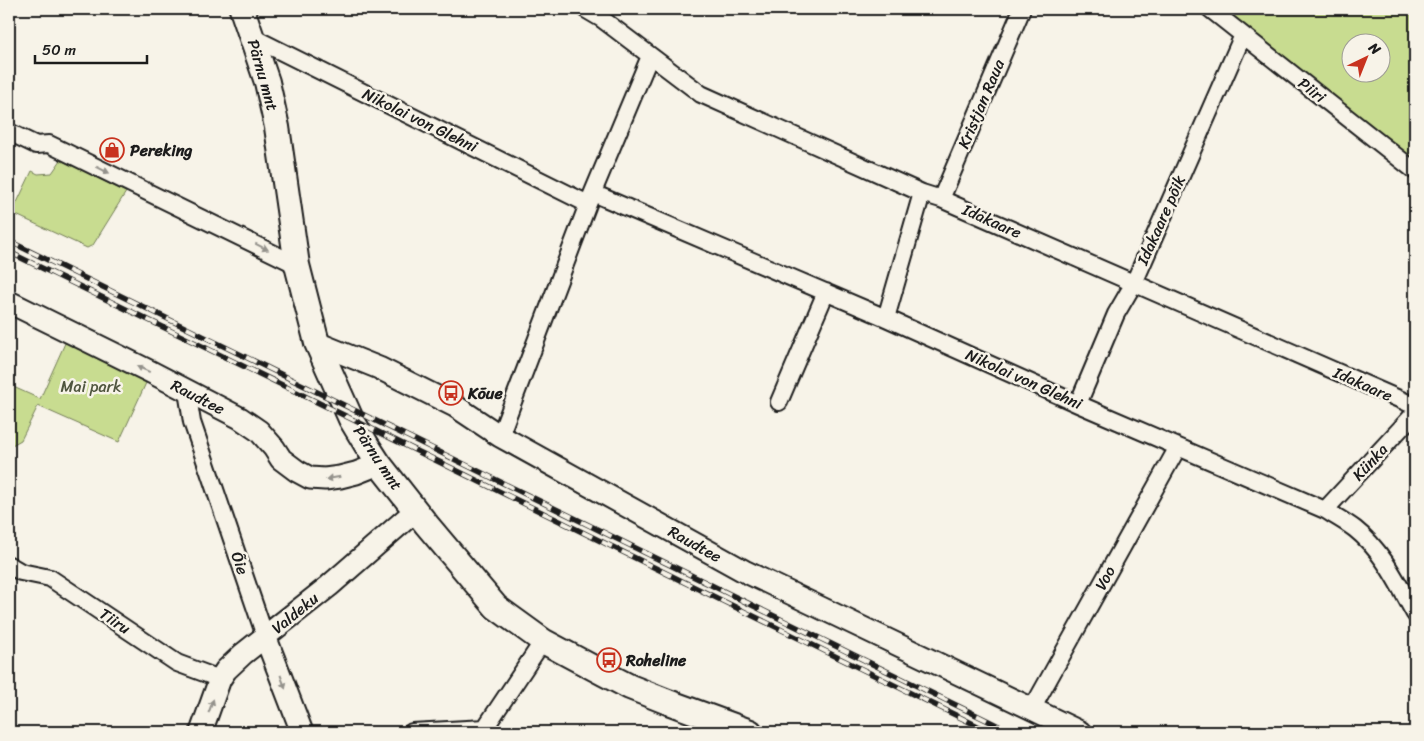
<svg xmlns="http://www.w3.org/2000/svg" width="1424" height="741" viewBox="0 0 1424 741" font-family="Sriracha,sans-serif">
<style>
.green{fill:#c8dc90;stroke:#727c56;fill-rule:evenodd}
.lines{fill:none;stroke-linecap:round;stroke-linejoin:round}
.minor-casing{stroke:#1c1c1c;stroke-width:20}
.tertiary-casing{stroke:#1c1c1c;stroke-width:25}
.secondary-casing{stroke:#1c1c1c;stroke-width:28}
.minor{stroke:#f7f3e8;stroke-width:16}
.tertiary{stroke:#f7f3e8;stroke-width:21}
.secondary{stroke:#f7f3e8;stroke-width:24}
.rail-casing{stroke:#1c1c1c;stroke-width:5.5}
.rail{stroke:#f7f3e8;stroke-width:4;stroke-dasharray:11;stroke-linecap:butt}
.oneway{fill:#94928c}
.labels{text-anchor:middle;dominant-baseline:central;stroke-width:5;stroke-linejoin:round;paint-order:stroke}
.street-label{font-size:16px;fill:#1c1c1c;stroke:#f7f3e8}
.poi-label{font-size:16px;font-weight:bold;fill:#1c1c1c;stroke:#f7f3e8;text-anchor:start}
.park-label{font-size:16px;fill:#50563f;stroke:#f7f3e8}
</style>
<rect width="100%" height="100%" fill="#f7f3e8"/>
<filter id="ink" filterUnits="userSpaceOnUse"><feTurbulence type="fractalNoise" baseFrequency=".02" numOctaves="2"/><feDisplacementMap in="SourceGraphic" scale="10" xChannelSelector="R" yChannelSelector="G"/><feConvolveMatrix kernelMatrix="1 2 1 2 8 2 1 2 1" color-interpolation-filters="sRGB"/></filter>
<g filter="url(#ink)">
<path class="green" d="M1210,9h205v162zM1352,42h30v30h-30z
M61,160l65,32 -33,53 -6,3 -75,-35 20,-42 6,3 14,-1z
M70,332l81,40 -32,70 -81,-36 -17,34 -9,5 -3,-1v-59l31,14z"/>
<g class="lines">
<g class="minor-casing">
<path id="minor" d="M585,9l17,10 99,75 221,99 19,6 474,207
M1210,9l205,162
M252,37l336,167
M9,132l27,13 13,-1 248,121
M593,193l293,125 192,86 247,106c10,6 21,12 30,19 28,22 43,55 60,85
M941,199l81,-190
M886,318l36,-125
M187,391l5,31 73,214
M779,402l47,-110
M1078,404l38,-90 18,-31 109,-248
M500,436l88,-232 62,-148
M1325,510l90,-97
M9,565l12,7 29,6 127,85 43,16
M1032,709l146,-262
M412,732l73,-4 58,-87"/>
</g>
<g class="tertiary-casing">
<path id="tertiary" d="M9,302l142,70 89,46 19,13 15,17 7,11 16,12 13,7 15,1 15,-2 16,-4 23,-9
M317,343l62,25 76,38 45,30 244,135 336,161
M265,636l37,96
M201,732l19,-53 6,-9 17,-16 86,-68 86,-75"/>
</g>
<g class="secondary-casing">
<path id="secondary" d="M242,9l25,73 10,45 20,138 20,78 34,76 15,25 13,20 48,61 69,82 47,34 60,32 27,14 38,15 82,30"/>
</g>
<use href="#minor" class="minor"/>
<use href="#tertiary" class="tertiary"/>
<use href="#secondary" class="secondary"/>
<g class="rail-casing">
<path id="rail" d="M9,241l1002,491
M9,252l308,150 673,330"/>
</g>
<use href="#rail" class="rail"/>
</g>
<defs><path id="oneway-solid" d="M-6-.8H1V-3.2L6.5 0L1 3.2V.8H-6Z" transform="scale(1.25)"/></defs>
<g class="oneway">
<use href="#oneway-solid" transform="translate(103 170) rotate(26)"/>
<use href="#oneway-solid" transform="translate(262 247) rotate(26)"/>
<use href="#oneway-solid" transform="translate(143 369) rotate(-155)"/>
<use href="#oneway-solid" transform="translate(333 478) rotate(170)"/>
<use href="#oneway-solid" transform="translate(283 682) rotate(70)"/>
<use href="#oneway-solid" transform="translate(211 706) rotate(-70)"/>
</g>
</g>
<defs>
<g id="shop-ring" transform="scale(1.25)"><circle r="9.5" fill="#f7f3e8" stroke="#c8321e" stroke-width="1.5"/><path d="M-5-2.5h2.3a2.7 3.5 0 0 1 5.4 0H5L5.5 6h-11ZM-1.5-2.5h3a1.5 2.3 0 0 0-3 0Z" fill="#c8321e"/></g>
<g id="bus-ring" transform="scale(1.25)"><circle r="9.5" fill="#f7f3e8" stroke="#c8321e" stroke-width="1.5"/><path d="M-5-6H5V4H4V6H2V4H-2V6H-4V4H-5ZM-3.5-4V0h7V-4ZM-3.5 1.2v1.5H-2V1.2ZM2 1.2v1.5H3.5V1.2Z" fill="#c8321e"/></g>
</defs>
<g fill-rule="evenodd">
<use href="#shop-ring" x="112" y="150"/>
<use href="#bus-ring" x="451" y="393"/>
<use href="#bus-ring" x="609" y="660"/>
</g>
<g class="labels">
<g class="street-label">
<text transform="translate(263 75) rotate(74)">Pärnu mnt</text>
<text transform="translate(1312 90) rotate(38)">Piiri</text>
<text transform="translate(981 104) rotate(-67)">Kristjan Raua</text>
<text transform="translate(420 120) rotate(26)">Nikolai von Glehni</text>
<text transform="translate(1161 220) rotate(-66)">Idakaare põik</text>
<text transform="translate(992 221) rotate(24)">Idakaare</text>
<text transform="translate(1024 379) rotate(24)">Nikolai von Glehni</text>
<text transform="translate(1363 384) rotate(24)">Idakaare</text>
<text transform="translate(198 397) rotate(27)">Raudtee</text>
<text transform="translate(378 458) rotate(56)">Pärnu mnt</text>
<text transform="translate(1370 462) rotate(-47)">Künka</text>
<text transform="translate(695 544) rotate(29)">Raudtee</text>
<text transform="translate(240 563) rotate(71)">Õie</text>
<text transform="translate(1105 578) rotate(-61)">Voo</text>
<text transform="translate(295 613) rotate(-39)">Valdeku</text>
<text transform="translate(115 621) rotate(34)">Tiiru</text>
</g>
<g class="poi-label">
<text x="130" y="150">Pereking</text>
<text x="468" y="393">Kõue</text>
<text x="626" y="660">Roheline</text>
</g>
<g class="park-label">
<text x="91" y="386">Mai park</text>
</g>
</g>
<rect width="1424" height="741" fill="none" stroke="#f7f3e8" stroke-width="30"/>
<rect x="15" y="15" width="1394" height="711" fill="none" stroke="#1c1c1c" stroke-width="2" filter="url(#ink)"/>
<g transform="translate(1366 58) rotate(43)"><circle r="24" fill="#f7f3e8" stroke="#9f9d96"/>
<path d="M0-4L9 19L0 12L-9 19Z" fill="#c8321e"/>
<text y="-8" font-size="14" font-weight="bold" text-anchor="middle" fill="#1c1c1c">N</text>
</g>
<path d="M35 55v8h112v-8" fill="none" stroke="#1c1c1c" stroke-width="2.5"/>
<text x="42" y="55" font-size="15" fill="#1c1c1c" stroke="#f7f3e8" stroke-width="4" paint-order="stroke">50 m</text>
</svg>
